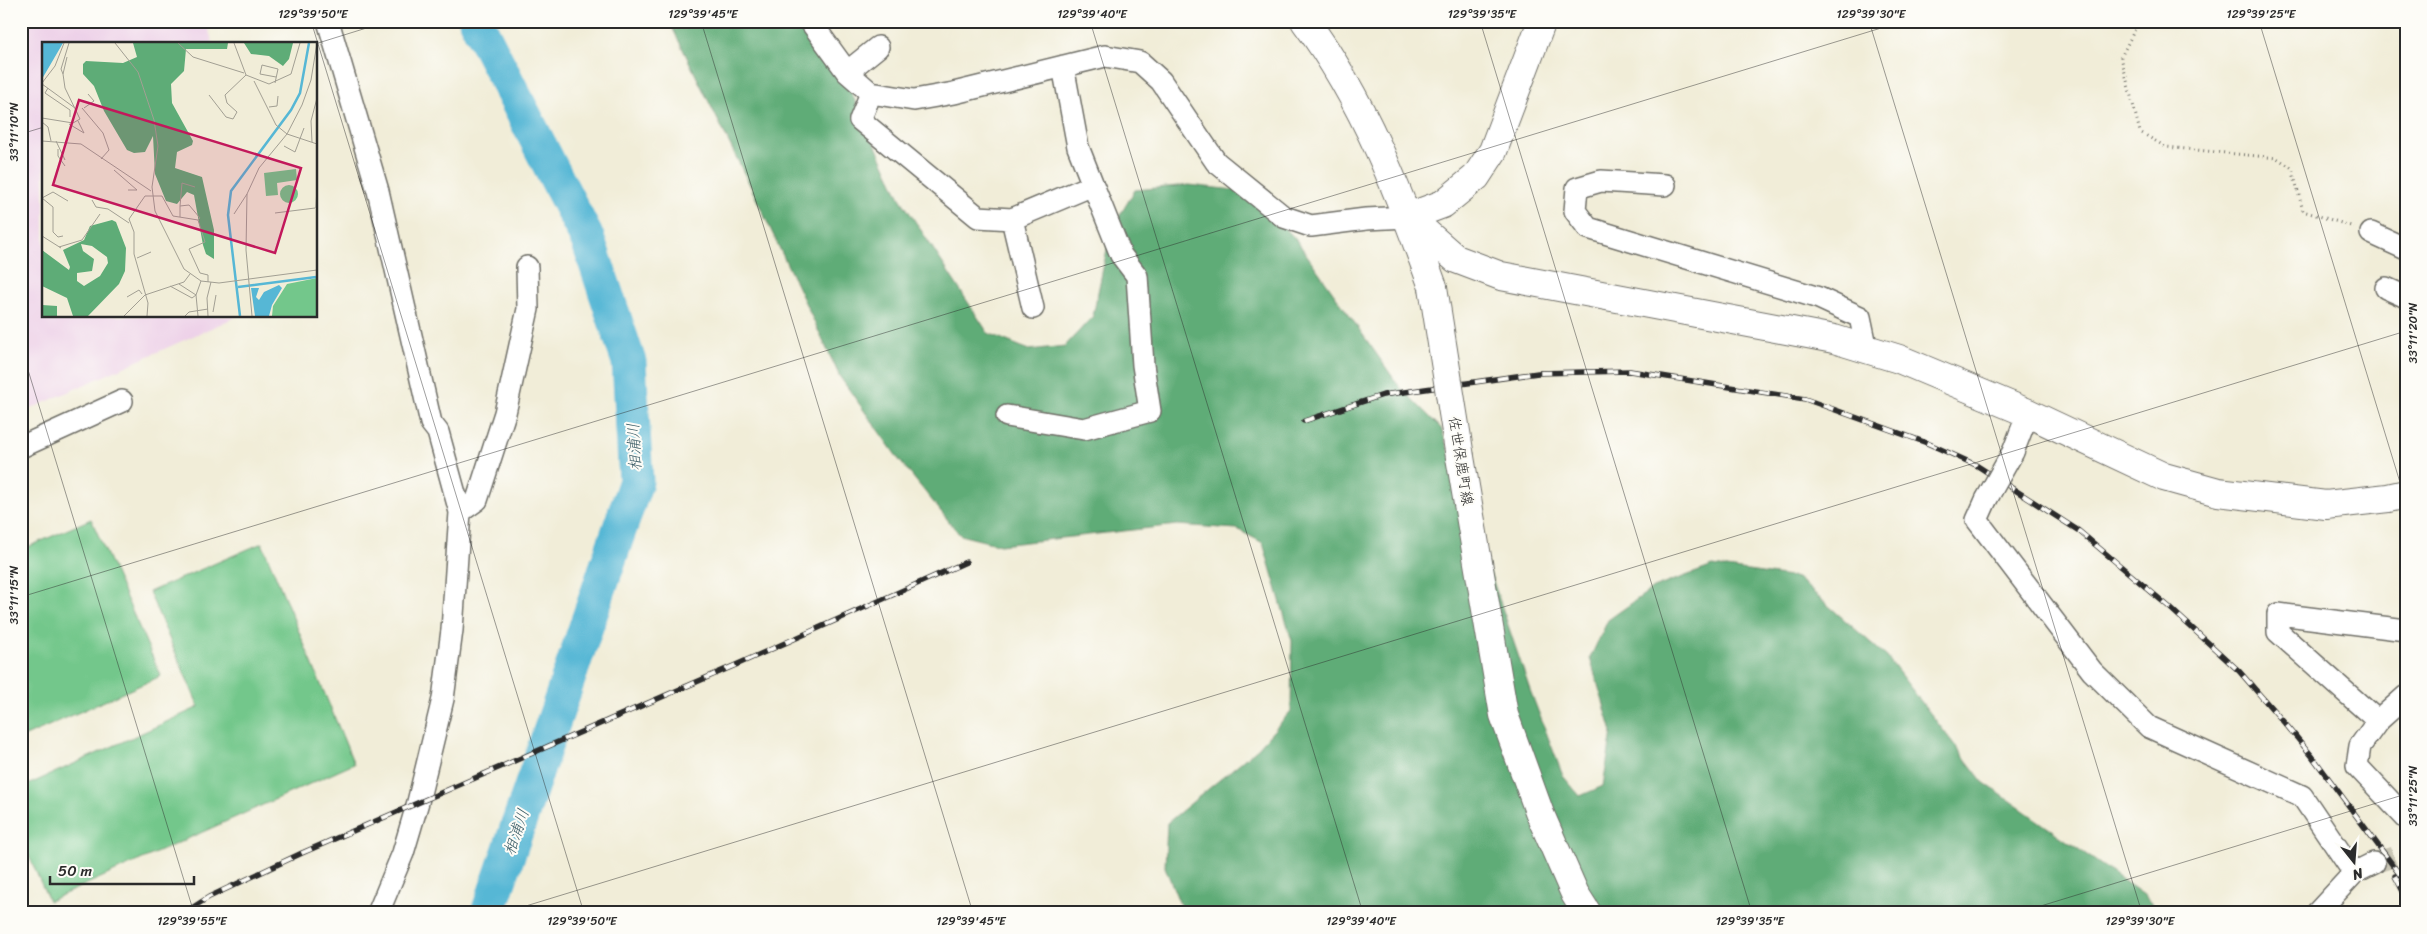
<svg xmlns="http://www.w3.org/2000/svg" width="2427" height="934" viewBox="0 0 2427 934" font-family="Sriracha,'Klee One',sans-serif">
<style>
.built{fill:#edd0e8}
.green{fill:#73c78b;stroke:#4f795b}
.forest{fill:#5eac77;stroke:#446c51}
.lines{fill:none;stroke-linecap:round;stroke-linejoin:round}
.river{stroke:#56b7d5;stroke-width:35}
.street-tunnel{stroke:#c9c6b5;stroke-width:21;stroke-dasharray:21 11;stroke-linecap:butt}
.street-casing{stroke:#706f68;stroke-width:24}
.secondary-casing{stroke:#706f68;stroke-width:30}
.path{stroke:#706f68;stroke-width:3;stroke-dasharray:1 4;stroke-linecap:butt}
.street{stroke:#fff;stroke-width:21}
.secondary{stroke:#fff;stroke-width:28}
.rail-casing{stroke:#2b2b2b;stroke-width:5.5}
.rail{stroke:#fdfcf7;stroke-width:4;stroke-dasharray:11;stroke-linecap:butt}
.street-bridge-casing{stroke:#706f68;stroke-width:24;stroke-linecap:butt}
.secondary-bridge-casing{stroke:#706f68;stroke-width:30;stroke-linecap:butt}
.street-bridge{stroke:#fff;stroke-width:21}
.secondary-bridge{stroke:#fff;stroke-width:28}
.ticks{fill:none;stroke:#2b2b2b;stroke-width:1;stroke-opacity:0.45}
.labels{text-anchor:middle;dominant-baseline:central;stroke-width:4;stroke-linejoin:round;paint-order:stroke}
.street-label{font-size:15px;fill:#2b2b2b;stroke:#fdfcf7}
.water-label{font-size:16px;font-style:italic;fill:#3a5c66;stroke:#fdfcf7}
.inset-river{fill:none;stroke:#56b7d5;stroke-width:2.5}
.inset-road{fill:none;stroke:#a29f93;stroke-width:1}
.view{fill:#c2185b;fill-opacity:0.15;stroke:#c2185b;stroke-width:2.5}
.inset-edge{fill:none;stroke:#2b2b2b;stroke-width:2.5}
.neatline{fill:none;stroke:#2b2b2b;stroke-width:2}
.ticks-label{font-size:12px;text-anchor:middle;fill:#2b2b2b}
</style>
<rect width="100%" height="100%" fill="#fdfcf7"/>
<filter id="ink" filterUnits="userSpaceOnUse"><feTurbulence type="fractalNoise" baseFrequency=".02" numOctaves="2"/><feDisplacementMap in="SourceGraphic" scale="10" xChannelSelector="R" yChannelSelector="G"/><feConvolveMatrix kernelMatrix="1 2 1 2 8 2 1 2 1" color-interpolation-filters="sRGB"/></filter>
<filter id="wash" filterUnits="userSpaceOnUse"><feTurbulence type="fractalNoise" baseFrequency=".0096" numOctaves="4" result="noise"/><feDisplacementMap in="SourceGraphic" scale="20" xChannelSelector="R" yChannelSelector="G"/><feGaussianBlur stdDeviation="1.12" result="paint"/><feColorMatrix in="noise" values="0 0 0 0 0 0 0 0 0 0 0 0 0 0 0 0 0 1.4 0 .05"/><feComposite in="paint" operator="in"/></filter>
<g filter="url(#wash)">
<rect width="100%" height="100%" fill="#f1edd8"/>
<path class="built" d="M21,21h185l7,23h-169v272h194l-217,97z"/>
<path class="green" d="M91,519l70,157 -140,62v-188z
M262,543l92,221 -305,137 -28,-63v-50l178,-81 -50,-115z"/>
<path class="forest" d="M669,21h149l82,177 88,135 41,17 36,-4 28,-30 18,-86 24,-40 54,-5 64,7 44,49 102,145 42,42 89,262 33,86 17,20 23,-10 9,-54 -22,-74 18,-38 45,-32 60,-22 84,12 90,79 96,125 161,113 15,18h-972l-6,-6 -16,-40 2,-44 91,-75 33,-37 1,-70 -29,-98 -26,-14 -60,-4 -177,20 -40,-10 -60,-74 -60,-84 -92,-196z"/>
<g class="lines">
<path class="river" d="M476,21l112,219 41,122 7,119 -148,432"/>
</g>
</g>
<g filter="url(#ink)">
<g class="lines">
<path class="street-tunnel" d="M2374,863l32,-10"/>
<g class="street-casing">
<path id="street" d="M328,21l50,170 53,232 7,9 22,80 -8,118 -9,69 -25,103 -15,51 -25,60
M810,21l37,51 24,21 43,7 40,-7 151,-37 35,6 21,19 55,81 68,55 27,9 55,-7 42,-2
M847,72l31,-25
M871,93l-11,27 118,97 34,2 81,-34 -15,-38 -15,-81
M1665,185l-64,-4 -24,7 -2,23 13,17 231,70 41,19 7,33
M1012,219l21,89
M2371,233l35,16
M2386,288l20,9
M1007,416l77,13 66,-18 -7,-46 -6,-89 -16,-21 -28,-70
M21,447l101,-46
M2013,452l15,-39
M1986,500l-9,20 115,151 57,56 153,69 52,77 20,-10
M460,512l17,-12 28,-87 23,-104 -1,-42
M2406,696l-28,25 -18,25 -3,20 49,52
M2378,721l-100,-89v-18l128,16
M2317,913l37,-40"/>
</g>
<g class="secondary-casing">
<path id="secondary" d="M1305,21c59,79 95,174 128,266
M1542,21l-49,130 -17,26 -33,27 -35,13 48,42 45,17 333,63 65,20 129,54 136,64 54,15 108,13 62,-7 18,-4
M1460,457l44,258 36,99 35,80 12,19"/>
</g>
<path class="path" d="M2139,21l-18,36 19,75 26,15 111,11 15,10 11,43 51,16"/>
<use href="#street" class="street"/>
<use href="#secondary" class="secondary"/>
<g class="rail-casing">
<path id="rail" d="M1304,421l79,-26 155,-22 92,-2 175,28 122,44 49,22 103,66 89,75 71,65 49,56 24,29 94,127
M2395,876l11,21
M184,913l25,-16 93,-44 436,-189 228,-102"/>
</g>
<use href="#rail" class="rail"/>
<g class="street-bridge-casing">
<path id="street-bridge" d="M1986,500l27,-48"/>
</g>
<g class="secondary-bridge-casing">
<path id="secondary-bridge" d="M1433,287l27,170"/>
</g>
<use href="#street-bridge" class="street-bridge"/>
<use href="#secondary-bridge" class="secondary-bridge"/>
</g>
</g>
<path class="ticks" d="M311,21l273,892M701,21l272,892M1090,21l273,892M1480,21l272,892M1869,21l273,892M2259,21l147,481M315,44l74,-23M21,134l23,-7M21,347l173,566M21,597l1883,-576M503,913l1903,-582M2018,913l388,-119"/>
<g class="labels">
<g class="street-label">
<text transform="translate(1461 461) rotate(81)">佐世保鹿町線</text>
</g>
<g class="water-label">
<text transform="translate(634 447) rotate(-93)">相浦川</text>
<text transform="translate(516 832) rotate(-71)">相浦川</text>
</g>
</g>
<g transform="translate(42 42)">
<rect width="275" height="275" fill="#f1edd8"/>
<path d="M254,127l1,11 -20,3 1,12 -12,1 -2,-23zM238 152a9 9 0 1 1 18 0a9 9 0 1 1-18 0ZM275,236v38h-45l1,-10 14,-22z" fill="#73c78b"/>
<path d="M91,1h95l-1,6h-41l-2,22 -13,13 1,19 21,38 -1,4 -15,7 -2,16 27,9 12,53v29l-8,-5 -3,-9 -9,-50 -7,-3 -10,12 -11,-3 -11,-27 -2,-38 -8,16 -11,1 -7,-3 -23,-39 -10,-25 -11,-12v-10l3,-3 37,2 14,-6zM202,1h49l-4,16 -6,7 -14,-10 -18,-2zM70,178l4,2 10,26 -1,23 -6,13 -31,32h-15l-6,-18 -25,-12v-36l27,20 1,-3 -7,-17 21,-10 6,-14zM39,202l11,2 15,11 1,6 -8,13 -16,10 -7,-5v-8l15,-2 2,-12 -11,-8zM0,263l15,1v10h-15z" fill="#5eac77" fill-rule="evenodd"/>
<path d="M0,1h21l-21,36zM237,243l3,3 -10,17 -3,11h-14l-4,-28h8l-3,9 3,3 5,-8z" fill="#56b7d5"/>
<path class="inset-river" d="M196,245l78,-10M198,274l-12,-101 3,-24 60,-81 9,-17 9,-50"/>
<path class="inset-road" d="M73,1l23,29 16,48 4,26 -6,41 3,24 29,58 17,12 18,2 98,-13M136,1l15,14 51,16M192,1l12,32 23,9 22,-10 9,-31M25,15l-4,17 -2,-5 8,-26M212,39l22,44 11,9 30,10M0,41l13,-17 9,-23M233,41l3,-14 -16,-4 -2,9 16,3M0,42l33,24M6,46l-3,5 25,17v7M167,53l17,22 7,2 4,-7 -10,-9 -2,-8 21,-20M227,65l8,-1 1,-10M40,66l21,25 6,17 -8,9M42,66l10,-7 -6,-7M0,76l31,5 7,-4 -15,-31 -2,-14M0,80l6,5 3,14M27,82l15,9 -6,-12M0,99l39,3 70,47M14,99l9,19M270,100l-1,-21 6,-23M242,104l11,6 9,-24M16,107v7l7,10M72,128l23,20h-9M0,156l11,9v25l5,5 5,-1M0,156l11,-6 15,9M50,158l4,7 12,2 21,14M138,164l2,-23 13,4M274,166l1,-23M233,171l40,-5M192,172l13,-20M138,175v-11l9,-1 11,13 -2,2M0,194l19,12M17,205l23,-7 18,-26M95,216l14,-6M137,242l17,11M128,244l22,12 4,-3M85,255l12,-7 3,4M171,270l3,-17M82,274l21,-21 39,-13 6,-8M105,274l1,-13 -14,-49v-22l-5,-13 16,-23h17l11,20 25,4 7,22 -16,7 11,24 8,2v7M143,274l4,-4 19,-3M156,274l-2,-21 5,-14M166,274l-1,-18 4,-16M210,274l-6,-66 1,-56 12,-26 28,-34 15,-29 9,-25 6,-37"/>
<path class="view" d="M37,58l222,68 -26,85 -222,-68z"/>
<rect width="275" height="275" class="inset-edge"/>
</g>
<rect width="2427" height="934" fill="none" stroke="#fdfcf7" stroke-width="55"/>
<g transform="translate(2354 862) rotate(163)" stroke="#fdfcf7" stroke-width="4" paint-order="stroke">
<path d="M0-4L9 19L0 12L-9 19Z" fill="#2b2b2b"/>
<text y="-8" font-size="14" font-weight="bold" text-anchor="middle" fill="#2b2b2b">N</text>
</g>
<path d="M50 876v8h144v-8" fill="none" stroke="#2b2b2b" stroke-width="2.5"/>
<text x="58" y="876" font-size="15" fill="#2b2b2b" stroke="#fdfcf7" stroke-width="4" paint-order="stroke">50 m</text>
<rect x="28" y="28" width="2372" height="878" class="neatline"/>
<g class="ticks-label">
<text x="313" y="18">129°39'50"E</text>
<text x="703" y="18">129°39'45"E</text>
<text x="1092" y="18">129°39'40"E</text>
<text x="1482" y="18">129°39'35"E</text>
<text x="1871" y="18">129°39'30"E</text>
<text x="2261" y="18">129°39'25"E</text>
<text transform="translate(14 132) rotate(-90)" y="4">33°11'10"N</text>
<text transform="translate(2413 333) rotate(-90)" y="4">33°11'20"N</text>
<text transform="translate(14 595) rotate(-90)" y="4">33°11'15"N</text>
<text transform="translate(2413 796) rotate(-90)" y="4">33°11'25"N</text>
<text x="192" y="925">129°39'55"E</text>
<text x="582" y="925">129°39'50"E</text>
<text x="971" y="925">129°39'45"E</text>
<text x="1361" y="925">129°39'40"E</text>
<text x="1750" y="925">129°39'35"E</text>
<text x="2140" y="925">129°39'30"E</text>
</g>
</svg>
